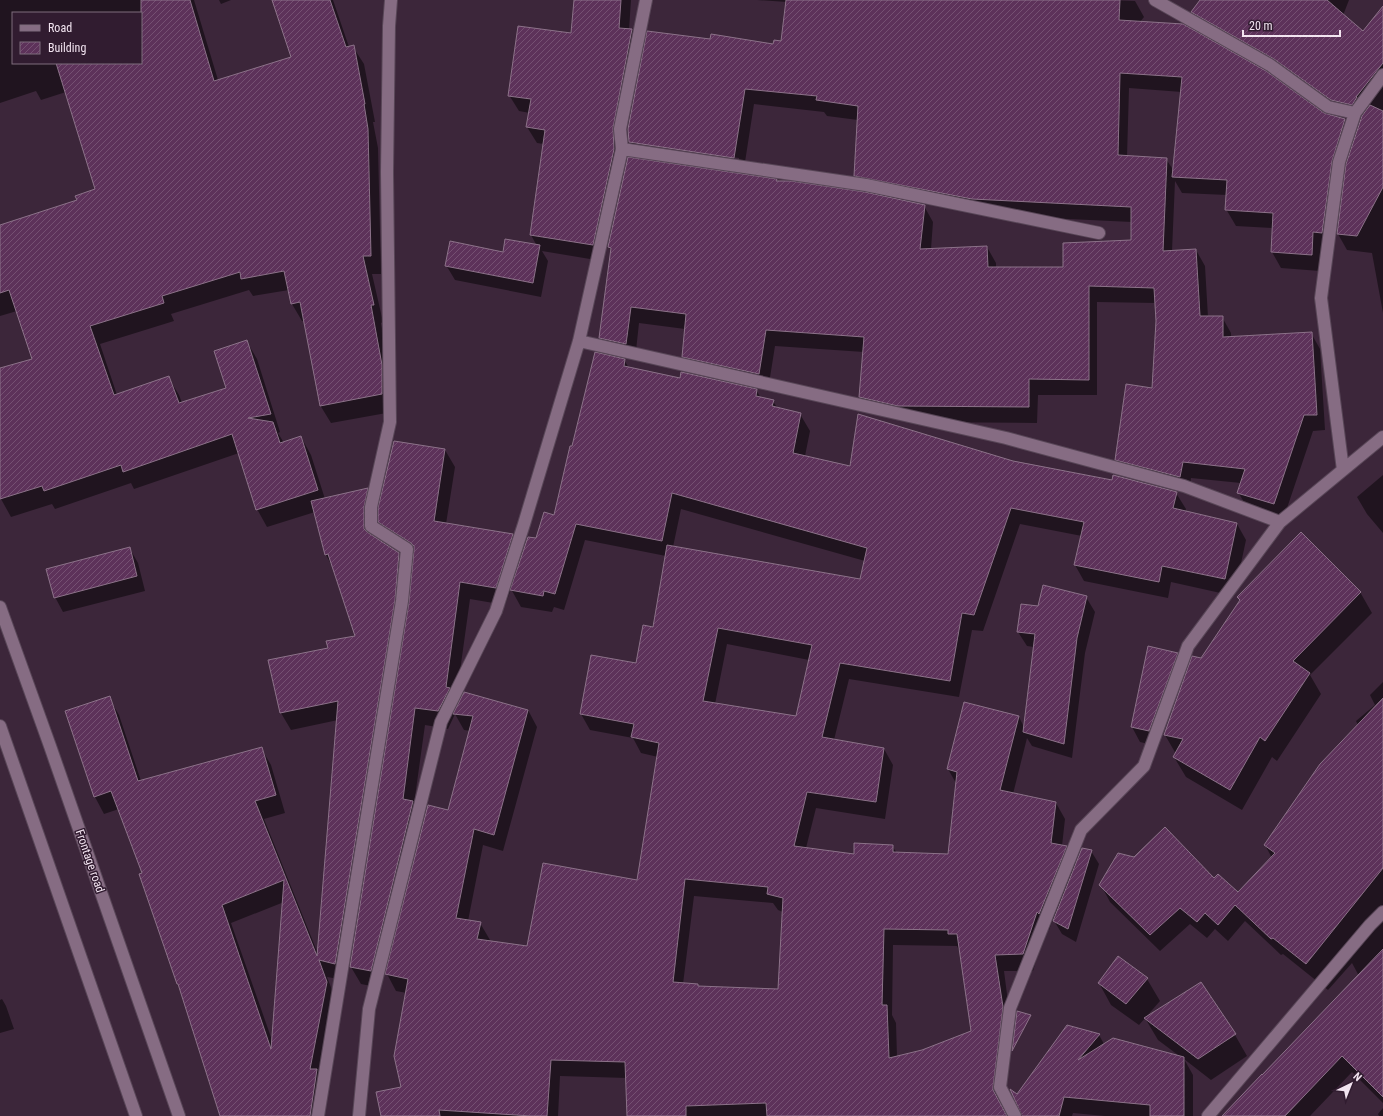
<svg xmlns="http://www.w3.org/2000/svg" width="1383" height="1116" viewBox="0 0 1383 1116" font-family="'Roboto Condensed',sans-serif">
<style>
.shadow{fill:#0007;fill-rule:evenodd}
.building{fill:url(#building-hatch);stroke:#8c7289;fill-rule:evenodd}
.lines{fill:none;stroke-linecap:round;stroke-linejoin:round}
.minor-casing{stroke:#584657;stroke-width:14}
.secondary-casing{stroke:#584657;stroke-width:14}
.minor{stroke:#866c83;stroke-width:12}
.secondary{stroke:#866c83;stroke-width:12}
.labels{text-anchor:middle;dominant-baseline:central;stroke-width:3;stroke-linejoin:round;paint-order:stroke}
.street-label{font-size:12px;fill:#f2e4f0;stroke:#311c30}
</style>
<defs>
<pattern id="building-hatch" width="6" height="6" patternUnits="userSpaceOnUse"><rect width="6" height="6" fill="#5d325a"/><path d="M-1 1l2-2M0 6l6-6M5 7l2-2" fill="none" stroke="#755072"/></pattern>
</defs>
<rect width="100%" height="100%" fill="#3c263a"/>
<path class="shadow" d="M0,0h194l24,80 74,-22 -19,-58h60l16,47h4l11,17 11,58h-2l5,26 3,126h-9l11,48 -2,1 11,61v28l-61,11 -11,-18 -15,-84h-3l-10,-17 -3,-14 -36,6 -4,-6 -78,24 3,7 -74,23 17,51 51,-18 11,18 3,8 46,-14 19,-47 10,17 23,73 -2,1 6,10 17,-6 10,18 14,44 42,-10 10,17 -4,19v13l25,16 10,17 -63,409 -18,-3 9,23 -14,116h-101l-40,-126 -4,-6 -34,-111 -24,-64 -15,5 -9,-17 14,-99 10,17 22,66 120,-33 10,17 14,48 -21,6 54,135 20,-234 -47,10 -10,-17 -12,-52 60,-13 27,-11 -21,-66 -9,-16 -11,-43 -48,15 -10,-18 -18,-56 -105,36 -3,-6 -76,26 -3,-5 -41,13 -10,-18 -1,-130 34,-9 -17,-49 -17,5v-90l79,-25 17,-12 -30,-97 -25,8 -5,-9 -36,12zM13,13h128v50h-128zM284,902l-11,141 -42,-120z
M219,0h12l-10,4z
M575,0h56l-2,30h3l9,16 -39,215 -60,-10 6,10 -7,36 -86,-17 -9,-15 91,-19 -6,-11 13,-91 -7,-1 -10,-16 3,-14 -11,-2 -10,-16 63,-61z
M757,0h348l30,1 9,16 -4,5 183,92 22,5 9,16 -14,43 -20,93 -39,-3 -9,-16 1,-24 -37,-2 -10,-17 1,-14 -45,-2 -7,-12 -3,70 24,-1 9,16 3,51h14l9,16v5l80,-5 9,16 5,81 -12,1 -30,89 -35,-11 -10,-17 3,-9 -50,-5 -2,15 -63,-17 -10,-16 37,-71 4,-68 -1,-18 -59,-1v93h-59l-1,28 -129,-1 -38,-9 -10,-16 4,-45 -89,-6 -7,44 -76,-17 -9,-17 2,-27 -46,-6 -4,37 -26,-6 -9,-16 11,-86 -2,-5 20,-88 11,1 -10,-18 81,-102 63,6 8,-4 5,-40zM1129,88l53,4 -8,79 -8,-12 -39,-2zM754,104l70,8 3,4 31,4 -3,55 10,18 -88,-11 -1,-2 -33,-5zM637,143l102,15v2l-102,-15zM903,199l79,16 150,7v19l-68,27h-68v-5l-9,-16 -56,2 2,-27 -9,-16 -21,-5z
M1201,0h148l-37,95 -110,-68 -9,-15z
M1383,21v292l-11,-60 -25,-3 -9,-16 9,-70 15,-44 -21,-4 -14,-11 -10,-16z
M624,360l5,8 52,12 75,10 5,8 12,3 5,8 22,5 10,17 -5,25 46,11 162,-5 163,31 10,16 -1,3 52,12 9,16 -12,56 -63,-14 -3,16 -84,-17 -9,-16 7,-29 -62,-12 -37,107 -11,-1 -13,67 -110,-18 -15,61 50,9 9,16 -8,54 -69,-11 -10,40 49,7 37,-9 5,7 52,2 8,-70 -9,-16 17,-66 54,14 5,10 10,-80 -7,-1 -9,-14 21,-25 47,-10 9,15 -10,41 -13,105 -40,-12 -5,-8 -14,56 43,9 9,16 -3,27h4l10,18 15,-13 8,13 -23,78 -14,-8 -9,-15 -4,11 -3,-2 -13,43h-29l7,54 -9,78 4,13h-378l-1,-38 -67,-2 -2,40h-176l20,-28 5,-95 -11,-2 -9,-17 62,-162 22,-81 -7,-1 -9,-16 -7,15 -23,-4 -11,79 9,16 -42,168 -20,-4 -10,-17 59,-365 5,-47 -25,-16 -10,-17 65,-72 10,17 -9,57 66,11 11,19 32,-38 18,-69zM681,509l184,52 -4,20 -188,-34zM585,540l81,16 -12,72 -17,36 -56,50 9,16 43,8 8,15 17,4 -21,124 -109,66 -39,-5 1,-2 -10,-17 -12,-2 15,-76 20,6 34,-124 -9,-17 -69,-5 -3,-5 14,-101 35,6 6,-16 10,18 31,5 2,-5 10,3zM727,644l82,16 -12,57 -82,-13zM694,896l79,7 5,7 5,2 -4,78 -80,-3 -1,-2 -15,-1zM893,945l64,1 2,4h2l11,82 -50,18 -25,7 -1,-34 -4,-8z
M1383,475v58l-16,-19 -10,-17z
M130,549l8,14 7,28 -82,21 -8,-15z
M1360,592l12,21 -62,62 11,19 -44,67 -5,-4 -30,53 -56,-33 -12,-20 2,-3 -11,-19 37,-76 39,-58z
M1177,654l8,14 -28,78 -17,-4 -8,-15z
M1383,682v421l-31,-31 -42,44h-87l136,-140 -7,-13 -24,27 -45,-36 -2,1 -36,-34 -17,20 -13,-12 -8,9 -17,-14 -30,27 -50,-49 -9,-17 113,-5 24,13 34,-35 -7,-13 93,-120 -2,-4 19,-16 -5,-10z
M1118,957l29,22 13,22 -21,24 -28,-20 -12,-22z
M1201,983l34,52 12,21 -36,24 -27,-21 9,16v41h-88l-32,-3 -1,3h-49l-6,-21 82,-60 5,9 78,14 -24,-18 -13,-22z
M2,999l4,7 8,23 -14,4v-33z
M1383,1108v8h-4l-1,-2z"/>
<path class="building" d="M141,0h49l24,81 77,-24 -19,-57h58l16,47 8,-2 11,59h-1l4,25 3,127h-8l11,49h-3l11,60v29l-62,12 -20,-104 -9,2 -7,-33 -43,8 -1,-7 -78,24 2,7 -74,23 24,69 55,-19 10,27 47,-15 -12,-37 33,-11 24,74 -23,4 25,4 7,21 21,-7 17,54 -62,20 -24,-76 -109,38 -2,-7 -77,26 -2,-5 -42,13v-131l32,-9 -23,-69 -9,3v-68l77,-25 -2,-4 20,-7 -39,-126h85z
M574,0h47l-2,28 13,1 -19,99 1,21 -21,96 -63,-10 15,-105 -19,-3 5,-28 -23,-3 10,-70 53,7z
M786,0h334l-1,20 64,4 83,47 58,42 21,6 -13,42 -10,72 -9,-1 -1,23 -41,-3 2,-39 -48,-3 2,-30 -55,-3 10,-100 -62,-4 -2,82 49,3 -4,93 33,-2 4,67h23v21l89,-5 5,83h-13l-30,89 -37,-11 8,-24 -62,-7 -3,15 -65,-17 11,-76 26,4 4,-67 -2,-33 -65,-2v94l-60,-1v28l-131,-1 -39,-9 5,-60 -98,-7 -7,44 -77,-17 4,-43 -55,-7 -5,37 -27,-6 12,-90 -3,-1 20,-90 149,22 -1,2h15l74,11 60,13 -5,44 67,-3 1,21h75v-24l68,-3v-33l-159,-8 -118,-23 4,-70 -42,-6 1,-4 -72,-7 -11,69 -105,-16 -1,-13 19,-98 63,8 1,-5 62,10 1,-4 7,1z
M1200,0h127l36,31 20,-25v57l-27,34h1l-5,8 -21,-5 -57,-41 -83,-47z
M1370,105l13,6v76l-26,49 -20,-2 9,-70 16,-48z
M505,239l35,6 -7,38 -88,-17 5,-25 53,11z
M595,352l30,7 -1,7 56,12 1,-6 76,17 -1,7 18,4 -2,6 29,7 -8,40 57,13 8,-52 155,47 99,19 1,-5 64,17 -4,16 64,15 -12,56 -63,-13 -3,16 -85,-17 10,-43 -73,-14 -37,107 -12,-2 -12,68 -110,-18 -18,74 62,11 -8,54 -69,-10 -13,54 60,8v-11l39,2v7l55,2 9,-82 -10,-3 17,-67 55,14 -19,74 56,12 -5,41 16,3 -28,68 -2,-2 -14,42 -28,1 8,52 -10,80v3l14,26h-240l-1,-13 -80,3v10h-59l-2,-54 -74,-2 -4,56h-16l-92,-6 1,6h-59l-5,-24 25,-5 -7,-31 14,-77 -23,-5 43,-169 20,5 25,-94 -20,-2 11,-22 64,18 -34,125 -20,-6 -18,89 25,4 -4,17 50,7 16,-83 94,17 22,-137 -28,-6 3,-13 -54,-10 11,-59 45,8 7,-38 10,2 14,-82 193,34 7,-31 -195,-55 -10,48 -86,-17 -21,70 -11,-3 -1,5 -33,-6 18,-53 8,1 8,-26 10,3 16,-69h2zM718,628l94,17 -16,71 -93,-15zM685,879l83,8 -1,7 16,4 -5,91 -80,-3v-2l-25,-2zM884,929l64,1v4h9l14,97 -49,19 -33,8 -2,-53h-5z
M394,441l51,8 -11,72 79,13 -17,54 -36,-6 -14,105 4,1 -12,23 -23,-3 -12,91 10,2 -42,170 -21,-4 59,-365 5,-52v-4l-3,-3 -33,-21v-14z
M368,488l-4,19v22l3,3 32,21 -4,47 -60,364 -16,-4 8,22 -17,87h7l-7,47h-90l-42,-132h-1l-38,-110 3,-1 -31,-82 -17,6 -29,-86 45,-15 28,85 124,-34 14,48 -21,6 62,155 21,-255 -58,12 -12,-53 60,-12 -2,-7 29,-5 -27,-82 -3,1 -14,-54zM284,880l-13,169 -49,-144z
M1301,532l60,60 -68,69 17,12 -45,68 -5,-4 -30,53 -57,-33 10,-18 -19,-4 28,-79 9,2 39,-58 -3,-3z
M130,547l7,29 -83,22 -8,-29z
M1043,585l44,11 -10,42 -13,106 -41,-12 12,-98 -18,-2 4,-28 17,2z
M1148,646l30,7 -29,78 -18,-4z
M1383,698v170l-77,96 -33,-26 -2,1 -36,-34 -17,20 -13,-12 -8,9 -17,-14 -30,27 -51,-50 19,-32 16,4 31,-30 49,51 4,-4 20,18 37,-39 -11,-8 56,-81z
M1082,848l10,2 -24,79 -15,-8z
M1383,949v148l-41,-41 -57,60h-63l40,-42v1z
M1118,956l30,22 -22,26 -28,-21z
M1201,982l35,52 -38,25 -54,-41z
M1017,1011l14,4 -19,36z
M1067,1025l33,9 -22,26 35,-22 71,19v59h-34v-11l-86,-8 -5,19h-37l-12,-27 7,5z"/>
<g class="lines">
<g class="minor-casing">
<path id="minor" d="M1155,0l115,65 58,42 27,6
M622,149l244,36 233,48
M579,341l427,97 178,48 96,36
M1343,470l-22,-172 18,-136 16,-49 28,-38
M318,1116l84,-515 5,-52 -36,-23v-19l19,-85 -3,-250 2,-146 2,-26
M359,1116l10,-107 72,-287 55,-111 28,-87 55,-183 43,-192 -2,-20 26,-129
M1015,1116l-15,-29 10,-79 71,-178 63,-64 44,-120 92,-124 103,-85
M1208,1116l162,-191 13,-13"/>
</g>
<g class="secondary-casing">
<path id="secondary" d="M0,607l50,139 129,370
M0,726l136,390"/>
</g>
<use href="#minor" class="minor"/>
<use href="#secondary" class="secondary"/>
</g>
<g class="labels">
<g class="street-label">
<text transform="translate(90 861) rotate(71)">Frontage road</text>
</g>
</g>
<rect x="12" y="12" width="130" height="52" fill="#311c30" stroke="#7e6c7d"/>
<rect x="20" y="25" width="20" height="6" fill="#866c83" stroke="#7e6c7d"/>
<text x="48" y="32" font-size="12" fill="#f2e4f0">Road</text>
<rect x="20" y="42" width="20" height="12" fill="url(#building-hatch)" stroke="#7e6c7d"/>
<text x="48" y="52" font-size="12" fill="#f2e4f0">Building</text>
<g transform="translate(1351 1084) rotate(43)" stroke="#311c30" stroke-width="3" paint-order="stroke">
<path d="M0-3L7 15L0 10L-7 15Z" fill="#f2e4f0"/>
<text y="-6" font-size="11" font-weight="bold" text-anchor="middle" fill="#f2e4f0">N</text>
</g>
<path d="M1243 30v6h97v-6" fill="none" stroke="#f2e4f0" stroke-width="2"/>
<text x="1249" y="30" font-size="12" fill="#f2e4f0" stroke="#311c30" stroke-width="3" paint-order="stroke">20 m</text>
</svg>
